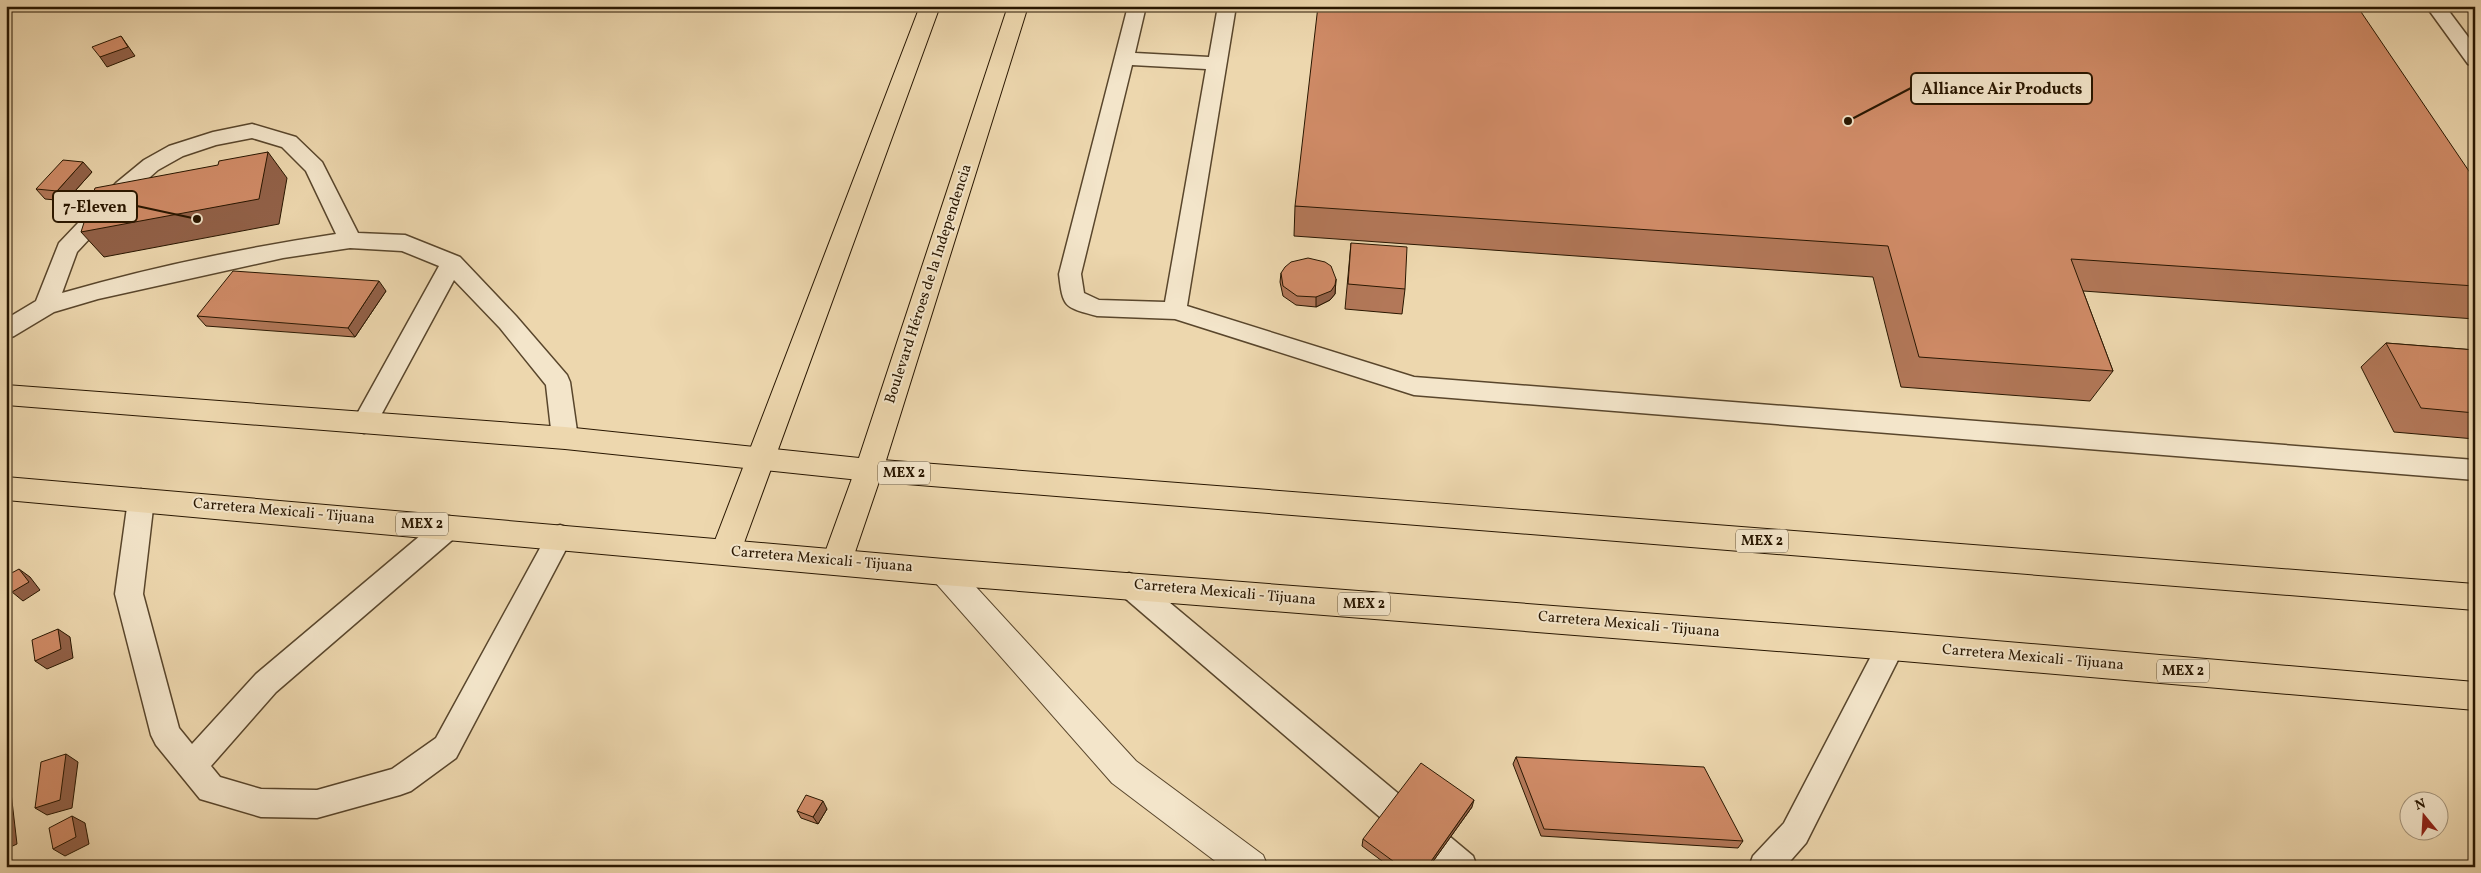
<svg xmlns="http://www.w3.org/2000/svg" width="2481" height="873" viewBox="0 0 2481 873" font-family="Vollkorn,serif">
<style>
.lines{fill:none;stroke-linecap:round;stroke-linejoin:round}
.service-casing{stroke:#59462c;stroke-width:3}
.minor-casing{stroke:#59462c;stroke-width:2}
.primary-casing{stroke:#281600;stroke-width:2}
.trunk-casing{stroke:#281600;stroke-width:2}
.service{fill:#f3e5ca;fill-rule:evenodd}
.minor{fill:#f3e5ca;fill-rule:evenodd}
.primary{fill:#edd7ae;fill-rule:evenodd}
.trunk{fill:#edd7ae;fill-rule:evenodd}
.wall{fill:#b37859;stroke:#281600}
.shaded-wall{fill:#926148;stroke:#281600}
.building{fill:#d08b67;stroke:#281600}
.labels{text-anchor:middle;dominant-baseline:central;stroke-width:4;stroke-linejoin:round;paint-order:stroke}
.shield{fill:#f3e5ca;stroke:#65543d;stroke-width:1}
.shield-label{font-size:14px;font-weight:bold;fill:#281600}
.street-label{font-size:15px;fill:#281600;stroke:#f3e5ca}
.leader{fill:none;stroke:#281600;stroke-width:2}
.callout-dot{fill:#281600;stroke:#f3e5ca;stroke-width:2}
.callout{fill:#f3e5ca;stroke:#281600;stroke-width:2}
.callout-label{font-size:16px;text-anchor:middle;font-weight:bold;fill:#281600}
</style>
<rect width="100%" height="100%" fill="#edd7ae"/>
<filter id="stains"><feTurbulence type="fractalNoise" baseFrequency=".004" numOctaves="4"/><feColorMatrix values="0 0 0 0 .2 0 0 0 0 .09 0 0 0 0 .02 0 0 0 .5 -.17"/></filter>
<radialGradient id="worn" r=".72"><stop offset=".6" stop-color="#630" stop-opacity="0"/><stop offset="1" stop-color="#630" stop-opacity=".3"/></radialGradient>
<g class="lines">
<g class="service-casing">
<path id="service" d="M1128,6h18l-11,47 74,4 9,-51h18l-49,300 227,71 1061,83v20l-1061,-85 -239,-76 -78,-3c-33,-9 -34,-8 -38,-42zM1132,65l74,4 -41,233 -66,-2 -15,-7 -3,-19z
M2426,6h19l30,40v20l-7,-2z
M252,124l44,13 26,25 36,71 47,2 55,22 56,59 51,59 3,7 8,56 -4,7 -9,3 -9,-3 -4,-7 -6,-53 -46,-57 -46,-48 -81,150 -9,3 -9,-3 -3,-7 87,-157 -37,-15 -52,-3 -67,10 -185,41 -44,13 -40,24 -8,3v-20l30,-18 23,-58 57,-60 28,-23 25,-14 44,-14zM252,138l30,9 24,24 30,63c-92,14 -184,33 -274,59l15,-41 55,-59 26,-23 25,-14 33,-11z
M141,489l9,4 4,7 -11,94 36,134 13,16 64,-70 184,-155 9,-3 9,3 4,8 -4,8 -182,157 -65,74 9,11 41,12 56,1 75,-21 44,-31 115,-210 9,-3 9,3 4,8 -117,222 -45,33 -11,4 -83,23 -56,-1 -61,-18 -44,-54 -5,-10 -36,-141 13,-94 4,-7z
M1129,573l10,4 334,279 4,11h-39l-319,-274 -4,-8 4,-8z
M1891,634l10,3 4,9 -99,197 -21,24h-36l4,-11 31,-33 97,-186z"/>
</g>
<g class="minor-casing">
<path id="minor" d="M944,559l10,4 182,198 127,94 5,12h-45l-111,-84 -178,-202 -5,-9 5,-9z"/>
</g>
<g class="primary-casing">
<path id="primary" d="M920,6h20l-199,545 -5,9 -10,3 -10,-3 -5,-9z
M1008,6h20l-145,464 -31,91 -5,9 -10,3 -10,-3 -5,-9 33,-91z"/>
</g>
<g class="trunk-casing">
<path id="trunk" d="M6,385l559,42 304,32 1606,125v26l-1606,-129 -304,-32 -559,-44z
M6,477l938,82 947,73 584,50v28l-584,-50 -947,-75 -938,-85z"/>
</g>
<use href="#service" class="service"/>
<use href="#minor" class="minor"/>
<use href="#primary" class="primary"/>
<use href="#trunk" class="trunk"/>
</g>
<path class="wall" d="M92,172l-26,29 -21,-2 -9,-10z
M2475,180v139l-392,-28 30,80 -23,30 -189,-14 -28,-110 -579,-41 1,-30z
M1351,243l54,46 -3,25 -57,-5z
M1281,273l55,6 -1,15 -5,6 -14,7 -20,-2 -13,-9 -3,-14z
M386,291l-31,46 -149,-11 -9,-10z
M2386,343l89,7v89l-81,-7 -33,-65z
M1516,757l227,84 -5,7 -197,-12 -28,-72z
M1472,807l-43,60h-39l-28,-21 1,-7z
M827,809l-9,15 -17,-6 -4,-7z"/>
<path class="shaded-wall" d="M121,36l14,20 -28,11 -7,-10z
M268,152l19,26 -8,46 -175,33 -23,-25z
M83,162l9,10 -26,29 -9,-10z
M1336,279l-1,15 -5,6 -14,7v-10z
M379,281l7,10 -31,46 -7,-9z
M19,569l11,8 10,13 -17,11 -11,-9z
M58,629l12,8 3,21 -26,11 -12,-8z
M66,754l12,8 -6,46 -25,7 -12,-7z
M6,766l2,1 9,77 -11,5z
M1474,800l-2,7 -43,60h-2z
M823,801l4,8 -9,15 -5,-7z
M72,816l13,7 4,21 -24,12 -12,-7z"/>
<path class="building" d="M1318,6h1039l118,174v106l-404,-27 42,112 -194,-14 -31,-111 -593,-40z
M121,36l7,11 -28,10 -8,-10z
M268,152l-9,47 -178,33 14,-44 123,-23 1,-4z
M63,160l20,2 -26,29 -21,-2z
M1351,243l56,4 -2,42 -57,-5z
M1308,258l17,4 6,4 5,13 -1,6 -4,6 -15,6 -19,-1 -14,-10 -2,-13 4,-6 6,-5z
M233,271l146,10 -31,47 -151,-12z
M2386,343l89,7v63l-54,-5z
M19,569l10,13 -17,10 -6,-8v-8z
M58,629l3,20 -26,12 -3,-21z
M66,754l-6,46 -25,8 6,-46z
M1516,757l188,10 39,74 -199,-12z
M1421,763l53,37 -47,67h-26l-38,-28z
M806,795l17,6 -10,16 -16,-6z
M72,816l4,21 -23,12 -4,-21z"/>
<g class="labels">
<g class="shield">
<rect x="878" y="461.5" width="52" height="23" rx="4"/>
<rect x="396" y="512.5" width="52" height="23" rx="4"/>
<rect x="1736" y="529.5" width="52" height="23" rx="4"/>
<rect x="1338" y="592.5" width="52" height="23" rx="4"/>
<rect x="2157" y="659.5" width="52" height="23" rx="4"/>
</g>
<g class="shield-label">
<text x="904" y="473">MEX 2</text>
<text x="422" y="524">MEX 2</text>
<text x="1762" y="541">MEX 2</text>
<text x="1364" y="604">MEX 2</text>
<text x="2183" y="671">MEX 2</text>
</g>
<g class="street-label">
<text transform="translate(929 284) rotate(-72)">Boulevard Héroes de la Independencia</text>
<text transform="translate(284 512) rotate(5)">Carretera Mexicali - Tijuana</text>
<text transform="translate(822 560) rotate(5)">Carretera Mexicali - Tijuana</text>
<text transform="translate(1225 593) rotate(5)">Carretera Mexicali - Tijuana</text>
<text transform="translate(1629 625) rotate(5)">Carretera Mexicali - Tijuana</text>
<text transform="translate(2033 658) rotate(5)">Carretera Mexicali - Tijuana</text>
</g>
</g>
<path class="leader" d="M1848 121L1911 88M197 219L137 206"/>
<g class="callout-dot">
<circle cx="1848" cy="121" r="5"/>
<circle cx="197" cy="219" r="5"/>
</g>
<g class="callout">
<rect x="1911" y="73" width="181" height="31" rx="5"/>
<rect x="53" y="191" width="84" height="31" rx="5"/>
</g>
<g class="callout-label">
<text x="2002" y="94">Alliance Air Products</text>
<text x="95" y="212">7-Eleven</text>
</g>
<rect width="2481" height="873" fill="none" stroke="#edd7ae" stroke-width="25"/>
<rect x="8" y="8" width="2466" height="858" fill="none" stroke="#281600" stroke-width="2.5"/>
<rect x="12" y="12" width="2456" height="848" fill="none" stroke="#281600"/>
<g transform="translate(2424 816) rotate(342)"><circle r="24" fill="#f3e5ca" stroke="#a29279"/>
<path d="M0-4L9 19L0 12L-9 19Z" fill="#8f2418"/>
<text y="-8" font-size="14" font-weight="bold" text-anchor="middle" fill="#281600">N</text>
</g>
<rect width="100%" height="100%" filter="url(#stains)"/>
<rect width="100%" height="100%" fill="url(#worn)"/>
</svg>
